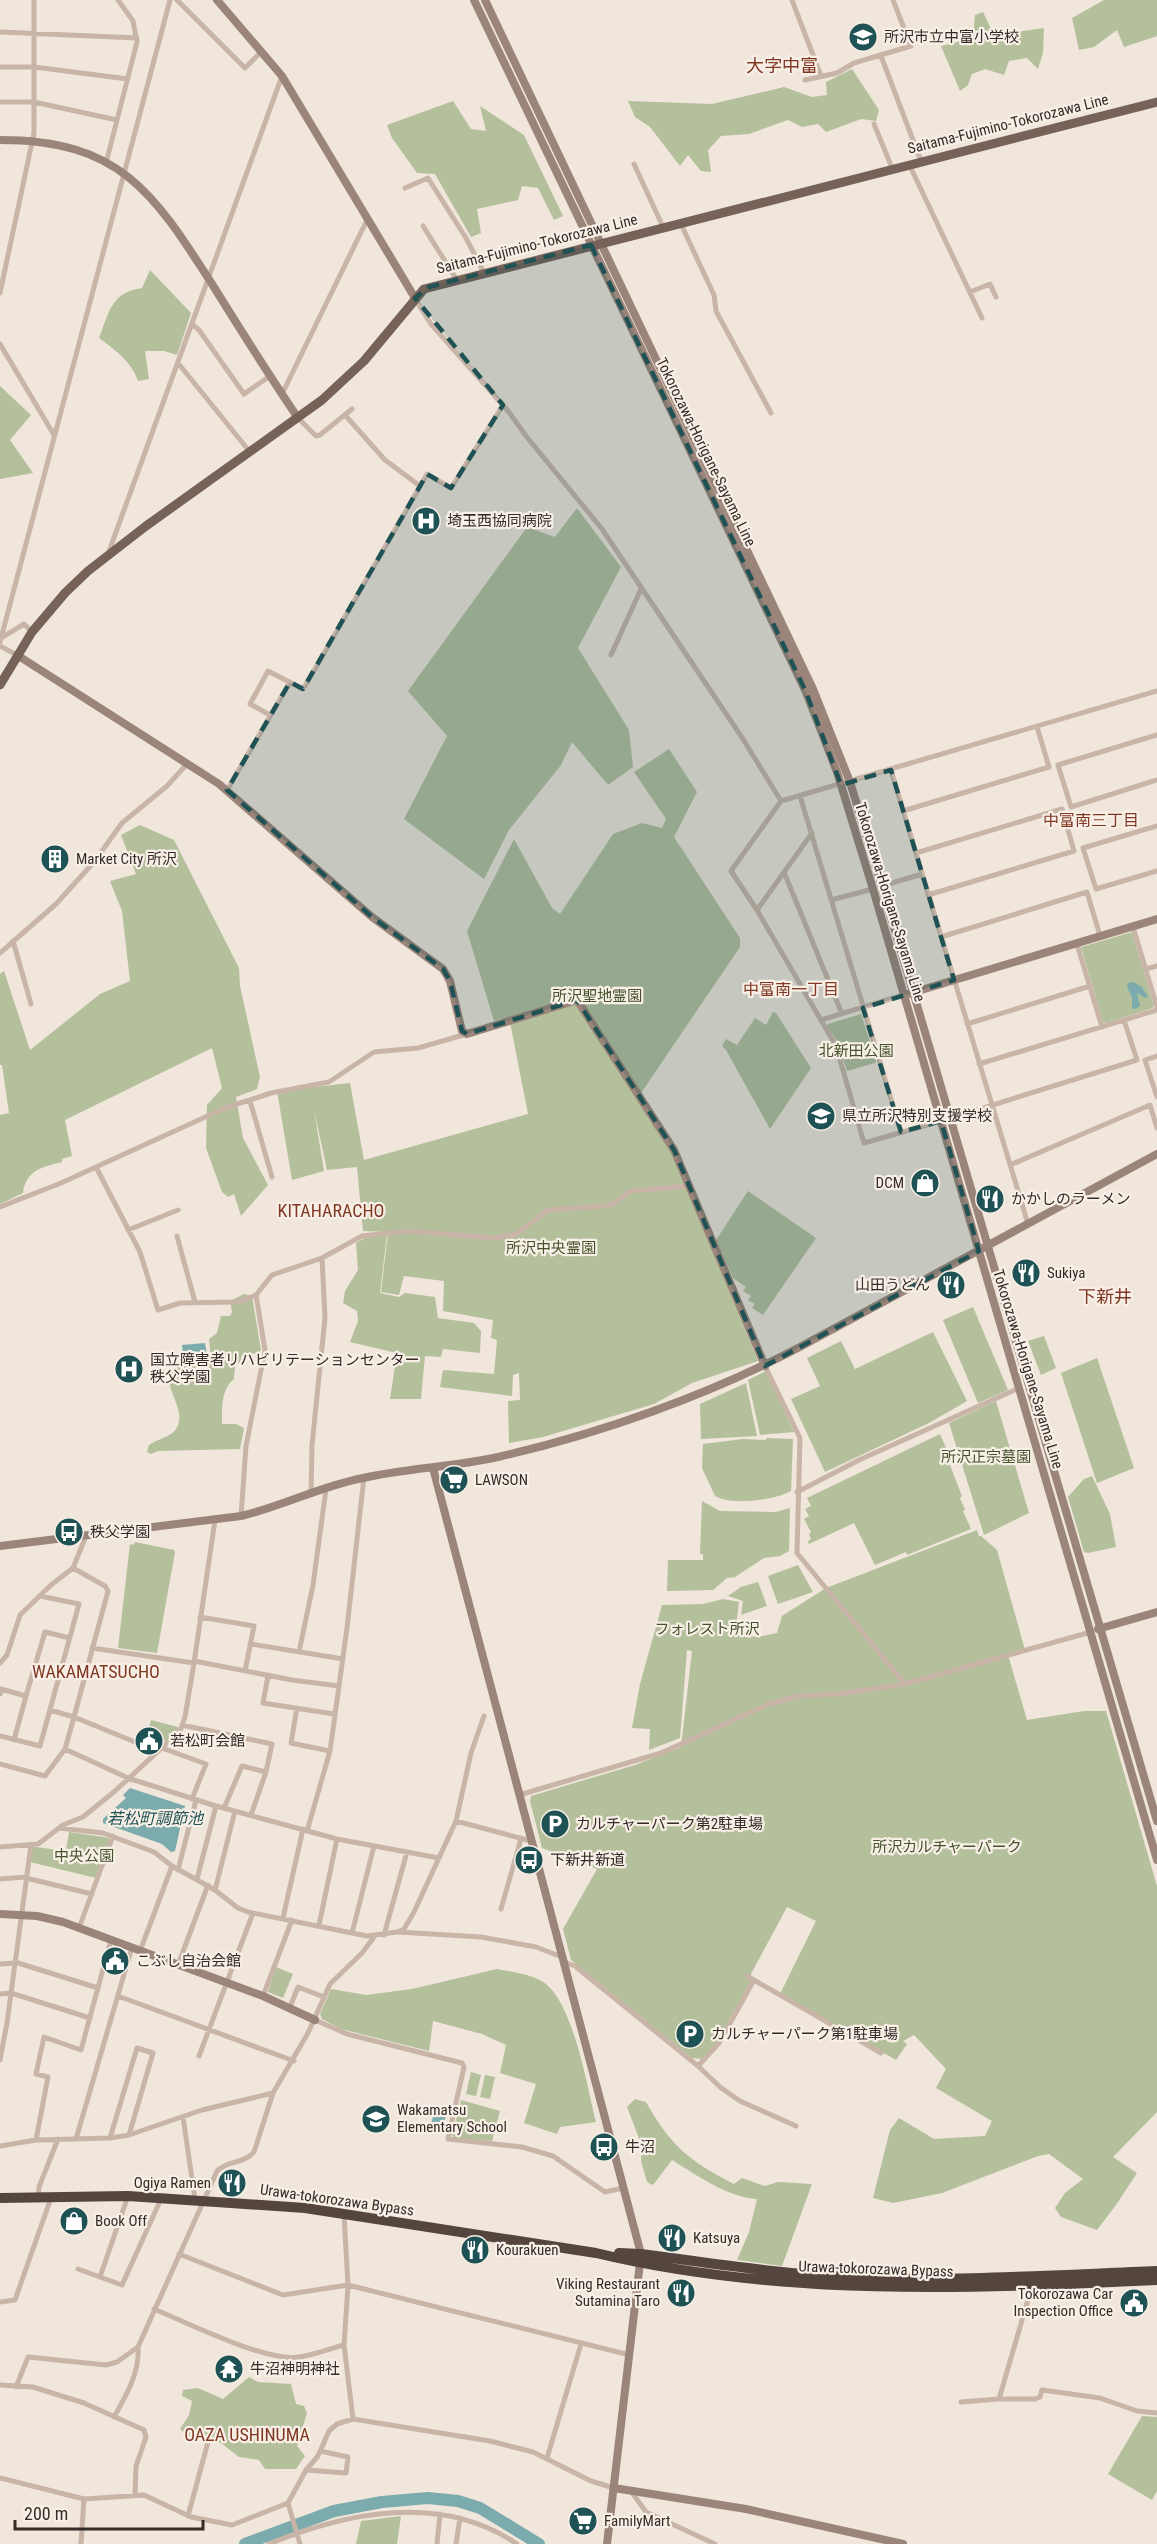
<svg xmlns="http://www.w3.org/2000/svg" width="1157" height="2544" viewBox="0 0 1157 2544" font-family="'Roboto Condensed','Noto Sans JP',sans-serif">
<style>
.green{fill:#b4bf9b}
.water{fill:#7babac}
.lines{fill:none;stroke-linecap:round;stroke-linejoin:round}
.river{stroke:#7babac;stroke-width:12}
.street{stroke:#c8b5a7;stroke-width:5}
.secondary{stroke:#9b8479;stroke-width:8}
.primary{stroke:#766259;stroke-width:9}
.highway{stroke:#55453f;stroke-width:10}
.marked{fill:#1f5254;fill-opacity:0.2;stroke:#1f5254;stroke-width:4.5;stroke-dasharray:12 8;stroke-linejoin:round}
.labels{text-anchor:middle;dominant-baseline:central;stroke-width:4.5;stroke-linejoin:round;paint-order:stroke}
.poi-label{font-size:15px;fill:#352b27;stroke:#f8f0e7;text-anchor:start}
.street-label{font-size:15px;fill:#352b27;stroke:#f8f0e7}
.park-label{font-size:15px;fill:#45522c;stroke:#f8f0e7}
.neighbourhood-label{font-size:16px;fill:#803824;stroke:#f8f0e7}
.water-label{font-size:16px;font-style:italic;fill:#1f5254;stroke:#f8f0e7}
.quarter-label{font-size:18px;fill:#803824;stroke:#f8f0e7}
</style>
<rect width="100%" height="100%" fill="#f0e6db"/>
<path class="green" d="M1104,0h53v36l-33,11 -7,-17 -23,17 -15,3 -7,-32z
M983,12l11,23 50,-7 -1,25 -5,16 -11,-11 -18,3 -5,14 -19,-6 -13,5 -4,11 -8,6 -19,-45 32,-8 2,-23z
M852,69l27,41 -3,11 -15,-2 -35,13 -8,-8 -16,3 -14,-7 -39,14 -28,2 -13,14 3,22 -10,-1 -13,-16 -8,11 -30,-39 -15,-10 -7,-16 84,3 72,-17 28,10 15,-2 -1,-13z
M453,101l18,28 15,2 -6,-25 44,29 39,81 -9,4 -16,-32 -16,-2 -4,14 -41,9 4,24 -10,4 -36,-63 -18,-1 -25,-35 -5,-13z
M150,270l41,43 -14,42 -13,-4h-19l4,28 -11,2c-6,-19 -23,-31 -39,-43 10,-25 12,-46 43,-50z
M0,386l31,29 -21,25 23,33 -33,6z
M577,508l44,59 -43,81 51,82 4,37 -25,18 -36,-43 -11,23 -52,65 -25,49 -80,-60 43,-83 -39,-45 119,-164 28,10z
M669,749l28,43 -23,45 66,101v9l-99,146 28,51 89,217 -66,22 -38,21 -111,33 -34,6 -1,-42 12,-1 -1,-27 -6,2 -1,21 -72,-9 3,-17 51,4 3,-34 -6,-2 2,-18 -50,-9 1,-30 -40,-5 -5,19 -18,-3 7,-60 -25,-1 -6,-64 -30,3 -13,-60 10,61 -32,9 -15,-89 73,-8 14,77 164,-46 -19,-97 -15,4 -27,-90 47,-92 38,69 8,6 53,-80 29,-11 20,5 4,-9 -32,-47z
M140,825l34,15 65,128 1,18 20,91 -3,12 -21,8 7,41 25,47 -27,31 -7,-22 -6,3 -6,-5 -16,-44 1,-43 15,-17 -10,-40 -147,72 7,36 -10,3v3c-20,5 -36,8 -39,31l-23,11v-89l9,-2 -7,-48h-2v-91l4,-3 26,79 70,-56 30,-13 -8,-70 -12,-30 26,-7 -15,-39z
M1132,932l22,74 -1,2 -47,15 -3,-1 -22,-75z
M773,1012l3,1 35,55 -41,61 -44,-79 -4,-4 4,-7 11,6 18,-27 11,7z
M861,1014l15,47 -1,2 -28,8 -10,-30 -10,-15 1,-2z
M748,1191l68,47 -53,77 -11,-7 3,-4 -7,-4 3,-4 -8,-5 3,-4 -13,-9 -17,-38z
M387,1234l-7,59 19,4 6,-4 30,4 3,21 36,5 7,8 -1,22 -37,-4 -2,8 -16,-1 -4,43h-31l7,-46 -47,-11 8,-21 -1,-10 -14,-8 2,-12 13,-21 -2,-27 9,-5z
M244,1294l8,2 9,54 -2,3 -17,2 -2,7 -5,4 -1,13c-13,10 -12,29 -12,45h14l8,4 -4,21 -82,2 -7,3 -4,-2 2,-7c8,-6 22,-8 27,-16 18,-27 -45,-63 35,-70l-2,-20 8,-6 4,-17h9l2,-4 -2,-11z
M973,1307l35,83 -30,13 -35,-83z
M933,1332l34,69 -38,22 -104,49 -34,-73 29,-13 -13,-28 34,-17 14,28z
M1044,1336l12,32 -15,7 -13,-34z
M1097,1358l37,110 -37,15 -36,-110z
M766,1371l28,61 -34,3 -12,-55z
M746,1383l11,53 -56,3 -1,-35z
M996,1401l33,112 -45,22 -35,-112z
M940,1434l11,25 -3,1 14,36 -2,2 5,12 -2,1 8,18 -64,26 -1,-3 -31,13 -21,-42 -45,21 -1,-3 3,-2 -2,-5 2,-2 -7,-13 5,-3 -4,-7 6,-3 -4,-8z
M766,1438l27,1 -2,52c-16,9 -59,15 -76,5l-13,-28 1,-24 40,-5 23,1z
M1092,1476l18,38 6,33 -28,6 -4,-1 -16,-55 16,-18z
M702,1501l18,10 56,1 14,-4 -1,43 -9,5 -16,2 -29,19 -8,1 -14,12 -46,1 1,-31h35v-6h-3z
M977,1530l2,6h2l16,14 28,100 -17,5 19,65 57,-9h22l51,175v226l-44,45 24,16 -21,32 -19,25 -36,-13 -6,-9 10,-15 18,-14 -34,-25 -11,2 -96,37 -49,10 -20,-5 17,-68 9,-12 35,21 51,-3 7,-15 -56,-33 10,-19 -32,-34 -11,6 4,3 -11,16 -116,-66 36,-73 -29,-14 -36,67v7l-35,62 -13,16 -11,-1 -121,-98 -8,-31 34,-60 -55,-21 -12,-47 1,-5 104,-31 46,-18 11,-96 -5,-1 -7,88 -31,12 1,-21 -18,-1 8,-44 22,-79 41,-1 20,-5 16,3 -4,32 23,3 19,-4 5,-17 44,-28z
M135,1542l39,8 1,2 -18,101 -39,-5 12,-104 4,1z
M798,1565l15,27 -35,12 -10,-28z
M758,1582l9,24 -26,9 2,-14 -15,-5 13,-9z
M151,1720l27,7v3l-11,12 -19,-9z
M69,1832l41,6 -14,40 -66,-16 3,-15h3l30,4z
M276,1967l17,7 -10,24 -15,-6z
M497,1969c15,3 36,5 49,15 28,23 41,102 50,138l-36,5 -3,7 -33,-11 12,-39 -36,-11 6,-28 -24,-11 -49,-13 -4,30 -88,-22 -19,-10 -2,-5 11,-25 35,6 46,-6z
M471,2072l10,3 -5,21 -10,-2z
M485,2075l10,2 -5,22 -10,-2z
M635,2099l11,3c25,44 43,59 88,82l8,-6 23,8 13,-4 34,2 -30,82 -45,-6 12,-28 8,-33c-30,-2 -59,-23 -85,-39l-19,25 -6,-3 -6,-21 1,-15 -15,-39z
M461,2100l39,11 -8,30 -37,-2 -3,-4z
M249,2377l9,5 33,2 5,20 8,2 3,7 -10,33 8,10 -9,13h-31l-6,-9 -20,-3 -18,-14 -33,-7 -8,-7 9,-14 3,-14 -10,-5 1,-6 15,-2 25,11z
M1142,2416l15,1v74l-5,9 -44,-26z
M401,2516l-4,28h-41l5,-23z"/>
<path class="water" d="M1133,982l9,5 6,10 -3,1 -8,-5 3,13 -5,3 -3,-1v-11l-5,-10 1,-4z
M205,1343l2,12 -24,2 -1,-12z
M130,1788l55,18 -10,45 -4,1 -9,-8 -59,-21v-4l23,-21 -3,-3z
M435,2107l12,3 -5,22 -12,-2z"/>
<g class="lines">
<path class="river" d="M245,2544l89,-33 48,-9 46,-4 30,3 22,7 59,36"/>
<path class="street" d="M177,0l68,68 17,-17
M792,0l29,76
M0,32l137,6
M881,56l40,105
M0,67h34l94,12
M805,80l32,-7 17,-10 57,-17 -18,-46
M0,102h34l83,18
M874,124l18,44
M106,163l31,-121 -4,-21 -15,-21
M634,164l29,63
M909,164l73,154
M405,188l23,-10 38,60 18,35
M680,222l34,73 2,16 55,102
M423,226l34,54
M970,292l20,-8 6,13
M0,293l34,-160v-133
M415,299l16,25 77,87 18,25 76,93 141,210 38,62
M192,324l7,6 45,64 26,-18
M0,344l54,91
M178,363l72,89
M282,394l86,-176
M345,415l40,45 35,26
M298,418l18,18 4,-1 32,-26
M108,554l174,-478
M1,638l23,-14 8,8
M0,642l170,-642
M0,646l17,9
M611,655l30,-66
M270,715l-20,-11 18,-33 33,17 4,-2 122,-212 24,14 52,-83
M1157,735l-99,30 13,42 86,-27
M891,770l137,454
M227,790l63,-108
M800,796l101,336
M903,811l146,-44 -12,-40
M1157,826l-74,22 13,41 61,-18
M916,853l146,-44 12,42 -146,44
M784,872l58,142
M882,886l40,-12
M831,900l42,-11
M757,910l55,-77
M1133,927l24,80
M941,937l146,-45 13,44
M13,941l18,63
M1077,944l25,83
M0,953l56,-49 38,-42 28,-39 45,-37 20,-22
M1146,969l11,-3
M821,1020l82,-25
M967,1024l123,-38
M1157,1056l-12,4 12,37
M979,1064l178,-54
M250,1101l22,76
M951,1118l186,-58 -13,-40
M941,1121l-77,22 -28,-97 -79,-136 -26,-39 50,-70 376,-110
M1010,1165l140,-60 7,23
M96,1167l44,85 18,58 22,-7 56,-1 11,-3 9,-4 16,-20 50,-17 40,-22 46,-5 86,7 22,-4 32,-24 56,-4 9,-2 17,-13 59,-5
M0,1207l61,-24 164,-75 46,-15 58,-11 45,-30 44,-4 49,-14
M128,1230l50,-20
M177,1236l18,66
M765,1366l35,72 -3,115 108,131
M797,1492l62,-32 160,-72
M311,1495l1,-50 13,-127 -3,-60
M241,1516l5,-70 19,-96 -9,-55
M73,1568l32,18 3,5 -34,126 83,34
M200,1617l54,9 -9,45
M251,1644l92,15
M92,1648l102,15
M299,1652l14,-67 13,-96
M194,1661l98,19 47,6
M0,1663l7,-8 13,-40 31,-30 22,-17 13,-32
M268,1676l-5,27 71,11
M0,1694l1,-5 25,7 -12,44
M26,1696l19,-64 25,6
M297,1708l-6,35 39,8
M50,1710l24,7 -9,32 63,29 88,28 121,33 102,19
M182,1725l90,19 -6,28 -15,43
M0,1736l40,10 39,-142 -39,-8
M162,1748l44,16 -14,35
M0,1764l45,12 20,-27
M519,1795l142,-42 108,-49 29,-8 40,-2 67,-10 186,-52
M224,1808l18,-42 24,6
M456,1821l75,20
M59,1828l44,5 51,19 18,14 43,24 23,18 10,4 119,24 30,-4 84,5 55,10 26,10
M307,1831l23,-80 17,-123 17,-151
M0,1847l38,-3 25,-19 20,-8 32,-26 65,-60 5,-14 9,-54 21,-143
M178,1870l18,-70
M26,1878l66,16
M0,1879l26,-2
M197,1879l19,-73
M215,1890l20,-79
M501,1909l20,-70
M283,1918l20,-89
M319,1925l18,-86
M79,1928l34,-92
M398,1932l6,-3 10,-17 42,-91 15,-68 13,-37
M352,1933l22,-87
M384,1935l23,-83
M140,1951l32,-85
M15,1962l83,26
M564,1962l11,4 123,100 22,21 20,14 56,25
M0,1964l15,-1
M178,1965l30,-80
M747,1976l134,77
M0,1994l11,-1 79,25
M118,1996l176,65
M263,1996l29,-76
M290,2007l8,-20 26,10
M315,2020l32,14 115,29 2,4 -16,72 74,8 31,9 52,36 18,-4
M199,2056l54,-143
M0,2060l7,-37 24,-178
M698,2066l21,-23 35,-63
M183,2117l12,82
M110,2138l27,-90 16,5 -24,82
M76,2139l56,-192
M36,2140l12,-63 -12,-3 8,-37 37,13 30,-110
M0,2146l36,-6 74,-2 19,-3 73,-25 71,-17
M38,2197l1,-10 19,-48
M344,2215l4,70 -4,60 9,74
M179,2254l104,41 65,-10 282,70
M78,2269l44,16 39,-86
M100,2277l28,-81
M0,2302l15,-2 36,-102
M154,2309c34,14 111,53 145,48 15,-2 30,-8 45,-12
M0,2385l33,2 51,16 60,27 2,7 -10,29 -1,29
M16,2387l12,-30 78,8 11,-3 21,-15
M999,2399h36l5,-2 2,-7 58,8 37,13 20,2
M961,2402l38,-3 33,-113
M114,2417c12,-21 26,-45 24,-70l79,-176c10,-11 27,-7 37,-19l19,-59 35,-60 22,-49 32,-31 12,-16
M547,2458l34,-114
M306,2470l40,3 2,-16 -28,-6
M0,2478l84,21 60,-4 47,22 41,8 56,-22 18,-33 12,-14 11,-25 8,-7 16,-5 137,22 43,11 58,29 23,7
M631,2491l15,21 69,32
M288,2503l12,41
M188,2516l20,-74
M81,2544l3,-45
M269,2544c78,-32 173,-51 248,0
M437,2544l3,-30
M456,2544l4,-26"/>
<path class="secondary" d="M217,0l65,76 133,222
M474,0l332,692 31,80 36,117 284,971
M485,0l328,689 37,93 32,104 275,935
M0,140c120,0 153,52 212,144 28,45 56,90 86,134
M17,655l202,129 153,133 71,52 7,12 12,50 5,3 110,-34 97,150 91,216
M908,994l249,-75
M433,1468l208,786 -34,290
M0,1546l241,-30c42,-10 80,-30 122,-38 45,-10 91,-11 135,-21 101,-23 208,-61 300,-109l359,-194
M1098,1629l59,-17
M0,1914l37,2 26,6 200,74 52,24
M614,2488l132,21 157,35"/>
<path class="primary" d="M0,685l32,-53 33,-39 23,-22 58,-45 176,-126 42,-39 60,-72 733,-187"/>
<path class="highway" d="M0,2198l128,-2 177,12 291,45c183,44 375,36 561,27
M619,2253l22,1c69,9 138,20 207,23 103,5 206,-2 309,-6"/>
</g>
<path class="marked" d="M591,245l215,447 35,93 50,-15 63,210 -91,28 38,124 40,-11 38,130 -214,115 -91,-216 -97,-150 -110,34 -5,-3 -12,-50 -7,-12 -71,-52 -145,-127 63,-108 13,7 124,-215 24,14 52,-83 -88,-107 14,-11z"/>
<defs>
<g id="school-disc" transform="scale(1.5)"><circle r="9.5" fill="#1f5254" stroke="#f8f0e7"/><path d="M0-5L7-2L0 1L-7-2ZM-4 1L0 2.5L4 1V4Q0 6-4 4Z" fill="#fff"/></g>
<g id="hospital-disc" transform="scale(1.5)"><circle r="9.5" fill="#1f5254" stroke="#f8f0e7"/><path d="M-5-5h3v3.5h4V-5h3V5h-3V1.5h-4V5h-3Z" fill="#fff"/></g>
<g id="building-disc" transform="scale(1.5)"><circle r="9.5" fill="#1f5254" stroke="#f8f0e7"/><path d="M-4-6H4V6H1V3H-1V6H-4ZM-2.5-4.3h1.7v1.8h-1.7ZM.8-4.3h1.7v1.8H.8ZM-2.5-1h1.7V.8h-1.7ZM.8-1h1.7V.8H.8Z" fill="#fff"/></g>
<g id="shop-disc" transform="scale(1.5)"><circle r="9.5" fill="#1f5254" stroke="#f8f0e7"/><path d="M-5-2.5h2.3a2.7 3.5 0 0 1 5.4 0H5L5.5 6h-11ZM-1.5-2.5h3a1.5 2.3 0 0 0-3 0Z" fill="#fff"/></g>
<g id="restaurant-disc" transform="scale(1.5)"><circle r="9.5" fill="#1f5254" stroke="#f8f0e7"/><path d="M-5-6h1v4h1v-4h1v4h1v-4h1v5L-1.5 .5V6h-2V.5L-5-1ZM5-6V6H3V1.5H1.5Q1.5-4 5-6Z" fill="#fff"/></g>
<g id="supermarket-disc" transform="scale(1.5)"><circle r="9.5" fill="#1f5254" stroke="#f8f0e7"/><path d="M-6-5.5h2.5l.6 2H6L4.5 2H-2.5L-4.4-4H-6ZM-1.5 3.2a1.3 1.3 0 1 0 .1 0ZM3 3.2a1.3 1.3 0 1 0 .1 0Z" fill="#fff"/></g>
<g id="bus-disc" transform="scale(1.5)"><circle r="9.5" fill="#1f5254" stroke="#f8f0e7"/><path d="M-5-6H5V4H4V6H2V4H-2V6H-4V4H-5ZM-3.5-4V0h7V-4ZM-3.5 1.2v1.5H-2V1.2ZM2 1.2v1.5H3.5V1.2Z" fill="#fff"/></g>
<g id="civic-disc" transform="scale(1.5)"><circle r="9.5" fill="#1f5254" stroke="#f8f0e7"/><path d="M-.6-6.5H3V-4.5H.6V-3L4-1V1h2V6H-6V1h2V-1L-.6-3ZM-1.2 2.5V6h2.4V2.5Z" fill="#fff"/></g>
<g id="parking-disc" transform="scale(1.5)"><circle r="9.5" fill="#1f5254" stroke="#f8f0e7"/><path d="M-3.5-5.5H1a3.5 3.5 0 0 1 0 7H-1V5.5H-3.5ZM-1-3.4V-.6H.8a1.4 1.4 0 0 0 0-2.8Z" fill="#fff"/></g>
<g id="temple-disc" transform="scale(1.5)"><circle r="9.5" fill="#1f5254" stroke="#f8f0e7"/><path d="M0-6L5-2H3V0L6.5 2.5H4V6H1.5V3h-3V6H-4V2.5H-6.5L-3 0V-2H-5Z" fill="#fff"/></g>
</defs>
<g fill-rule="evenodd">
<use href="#school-disc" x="863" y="37"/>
<use href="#hospital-disc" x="426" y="521"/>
<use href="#building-disc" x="55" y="859"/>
<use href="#school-disc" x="821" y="1116"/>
<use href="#shop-disc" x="925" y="1183"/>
<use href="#restaurant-disc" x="990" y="1199"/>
<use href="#restaurant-disc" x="1026" y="1273"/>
<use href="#restaurant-disc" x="951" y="1285"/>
<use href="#hospital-disc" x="129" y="1369"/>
<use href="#supermarket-disc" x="454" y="1480"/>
<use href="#bus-disc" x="69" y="1532"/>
<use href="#civic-disc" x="149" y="1741"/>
<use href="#parking-disc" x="555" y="1824"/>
<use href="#bus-disc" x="529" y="1860"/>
<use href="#civic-disc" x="115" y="1961"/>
<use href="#parking-disc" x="690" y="2034"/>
<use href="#school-disc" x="376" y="2119"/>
<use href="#bus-disc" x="604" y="2147"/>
<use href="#restaurant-disc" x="232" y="2183"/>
<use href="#shop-disc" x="74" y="2221"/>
<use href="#restaurant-disc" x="672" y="2238"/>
<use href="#restaurant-disc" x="475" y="2250"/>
<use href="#restaurant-disc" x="681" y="2293"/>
<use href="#civic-disc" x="1134" y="2303"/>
<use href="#temple-disc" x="229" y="2369"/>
<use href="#supermarket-disc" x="583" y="2521"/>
</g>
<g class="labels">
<g class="poi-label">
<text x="884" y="37">所沢市立中富小学校</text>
<text x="447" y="521">埼玉西協同病院</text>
<text x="76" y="859">Market City 所沢</text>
<text x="842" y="1116">県立所沢特別支援学校</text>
<text x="904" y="1183" text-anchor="end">DCM</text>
<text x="1011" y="1199">かかしのラーメン</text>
<text x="1047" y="1273">Sukiya</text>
<text x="930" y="1285" text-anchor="end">山田うどん</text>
<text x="150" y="1360">国立障害者リハビリテーションセンター<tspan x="150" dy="17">秩父学園</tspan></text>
<text x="475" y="1480">LAWSON</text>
<text x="90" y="1532">秩父学園</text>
<text x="170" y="1741">若松町会館</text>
<text x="576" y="1824">カルチャーパーク第2駐車場</text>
<text x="550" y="1860">下新井新道</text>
<text x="136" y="1961">こぶし自治会館</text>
<text x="711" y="2034">カルチャーパーク第1駐車場</text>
<text x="397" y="2110">Wakamatsu<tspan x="397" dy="17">Elementary School</tspan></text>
<text x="625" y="2147">牛沼</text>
<text x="211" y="2183" text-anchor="end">Ogiya Ramen</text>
<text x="95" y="2221">Book Off</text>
<text x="693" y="2238">Katsuya</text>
<text x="496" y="2250">Kourakuen</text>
<text x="660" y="2284" text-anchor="end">Viking Restaurant<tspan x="660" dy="17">Sutamina Taro</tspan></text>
<text x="1113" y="2294" text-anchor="end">Tokorozawa Car<tspan x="1113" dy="17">Inspection Office</tspan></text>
<text x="250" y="2369">牛沼神明神社</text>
<text x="604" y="2521">FamilyMart</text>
</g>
<g class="street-label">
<text transform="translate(1008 124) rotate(-14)">Saitama-Fujimino-Tokorozawa Line</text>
<text transform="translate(537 244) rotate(-14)">Saitama-Fujimino-Tokorozawa Line</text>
<text transform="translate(706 452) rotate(64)">Tokorozawa-Horigane-Sayama Line</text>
<text transform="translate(890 902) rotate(73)">Tokorozawa-Horigane-Sayama Line</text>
<text transform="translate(1028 1369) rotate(73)">Tokorozawa-Horigane-Sayama Line</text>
<text transform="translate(337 2200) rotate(8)">Urawa-tokorozawa Bypass</text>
<text transform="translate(876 2269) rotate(2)">Urawa-tokorozawa Bypass</text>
</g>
<g class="park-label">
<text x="597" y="996">所沢聖地霊園</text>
<text x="856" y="1051">北新田公園</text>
<text x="551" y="1248">所沢中央霊園</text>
<text x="986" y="1457">所沢正宗墓園</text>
<text x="707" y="1629">フォレスト所沢</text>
<text x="947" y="1847">所沢カルチャーパーク</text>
<text x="84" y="1856">中央公園</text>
</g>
<g class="neighbourhood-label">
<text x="1091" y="820">中富南三丁目</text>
<text x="791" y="989">中富南一丁目</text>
</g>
<g class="water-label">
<text x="155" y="1818">若松町調節池</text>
</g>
<g class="quarter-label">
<text x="782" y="65">大字中富</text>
<text x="331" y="1210">KITAHARACHO</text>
<text x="1105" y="1296">下新井</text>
<text x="96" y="1671">WAKAMATSUCHO</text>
<text x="247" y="2434">OAZA USHINUMA</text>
</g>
</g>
<path d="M15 2520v9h188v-9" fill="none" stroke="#352b27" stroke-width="3"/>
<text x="24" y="2520" font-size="18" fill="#352b27" stroke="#f8f0e7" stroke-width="4.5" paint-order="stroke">200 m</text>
</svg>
